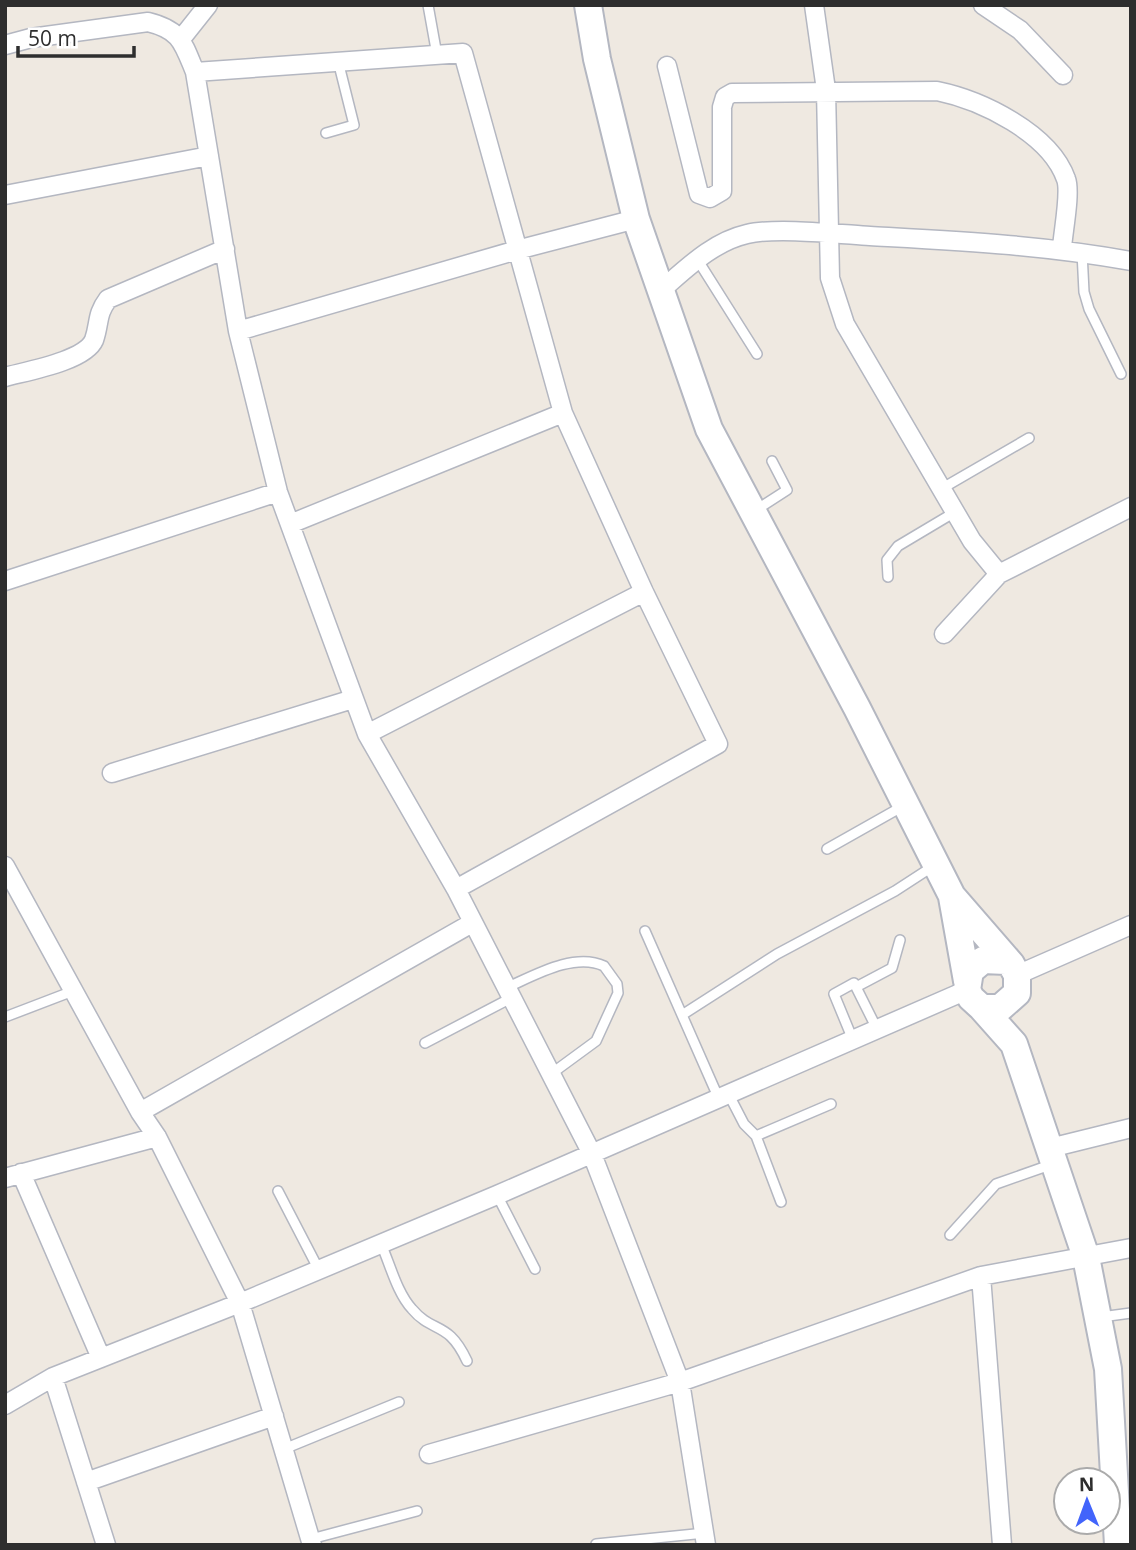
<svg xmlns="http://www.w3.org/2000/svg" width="1136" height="1550" viewBox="0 0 1136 1550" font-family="'Open Sans',sans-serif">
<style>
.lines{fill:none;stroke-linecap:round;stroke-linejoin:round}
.lane-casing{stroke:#b4b7c1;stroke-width:12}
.street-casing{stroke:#b4b7c1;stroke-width:21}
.secondary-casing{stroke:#b4b7c1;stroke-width:30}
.lane{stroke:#fff;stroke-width:9}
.street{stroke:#fff;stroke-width:18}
.secondary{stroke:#fff;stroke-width:26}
</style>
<rect width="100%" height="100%" fill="#efe9e1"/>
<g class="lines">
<g class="lane-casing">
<path id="lane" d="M428,5l9,50
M326,133l28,-8 -16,-64
M1082,252l2,40 5,17 32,65
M697,259l60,95
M941,489l88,-51
M756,510l31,-20 -15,-29
M888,577l-1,-17 11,-14 57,-34
M827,849l78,-44
M645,931l74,168
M858,986l34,-18 8,-28
M508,987c27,-12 67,-35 96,-21l13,18 1,9 -22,48 -45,33
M682,1015l95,-61 118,-63 40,-26
M5,1017l68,-26
M853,1040l-19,-46 20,-11 23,46
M425,1043l88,-46
M729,1095l15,29 12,12 25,66
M756,1136l75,-32
M278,1191l41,79
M497,1195l38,74
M950,1235l46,-51 54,-19
M381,1244c9,20 16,49 31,65 21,25 36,11 55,52
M1101,1317l30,-4
M284,1449l115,-47
M311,1539l106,-28
M596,1544l109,-11"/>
</g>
<g class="street-casing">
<path id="street" d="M814,5l12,85 4,188 15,46 127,217 27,33 132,-67
M983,5l37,25 43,45
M181,39l27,-34
M5,45l26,-7 117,-16c33,8 35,21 47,50l43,259 40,161 89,242 89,155 136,265 88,228 26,163
M667,66l32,128 11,4 12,-7v-84l3,-10 7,-4 205,-2c44,9 113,42 129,88 5,13 -3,53 -4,69
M195,72l268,-19 100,360 81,179 74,152 -262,145
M5,195l204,-39
M659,292c27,-23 53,-50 88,-58 29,-7 92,0 123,2 88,5 174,9 261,25
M238,331l279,-81 119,-31
M5,377c22,-6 80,-16 89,-37 6,-17 2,-25 14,-41l117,-50
M290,524l273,-111
M5,581l273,-89
M944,634l55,-60
M367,734l277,-142
M112,773l241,-74
M5,866l135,246 17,25 83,166 72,242
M1017,975l114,-50
M140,1112l332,-189
M1050,1148l81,-20
M21,1173l80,185
M5,1178l152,-41
M981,1276l21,269
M53,1377l53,168
M5,1405l48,-28 187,-74 257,-108 470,-205
M429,1454l251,-72 301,-106 150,-28
M86,1482l188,-66"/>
</g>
<g class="secondary-casing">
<path id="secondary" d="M588,5l9,54 39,160 73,210 148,279 95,188 59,68 6,11v18l-17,15h-18l-11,-10 -4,-8 3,-19 13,-11 23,1
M952,897l15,84
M982,1008l32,36 72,213 22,112 10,176"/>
</g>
<use href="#lane" class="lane"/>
<use href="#street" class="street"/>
<use href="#secondary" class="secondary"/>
</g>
<rect width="1136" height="1550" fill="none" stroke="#2e2e2e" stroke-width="14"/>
<g transform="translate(1087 1501) rotate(359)"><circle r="33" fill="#ffffff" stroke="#ababab" stroke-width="2"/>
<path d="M0-5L12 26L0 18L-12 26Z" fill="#4264fb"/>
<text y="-10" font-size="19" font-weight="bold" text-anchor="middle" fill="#2e2e2e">N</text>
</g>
<path d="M18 46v10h116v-10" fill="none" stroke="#2e2e2e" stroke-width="3.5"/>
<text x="28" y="46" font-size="21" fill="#2e2e2e" stroke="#ffffff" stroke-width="5" paint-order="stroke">50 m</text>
</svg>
